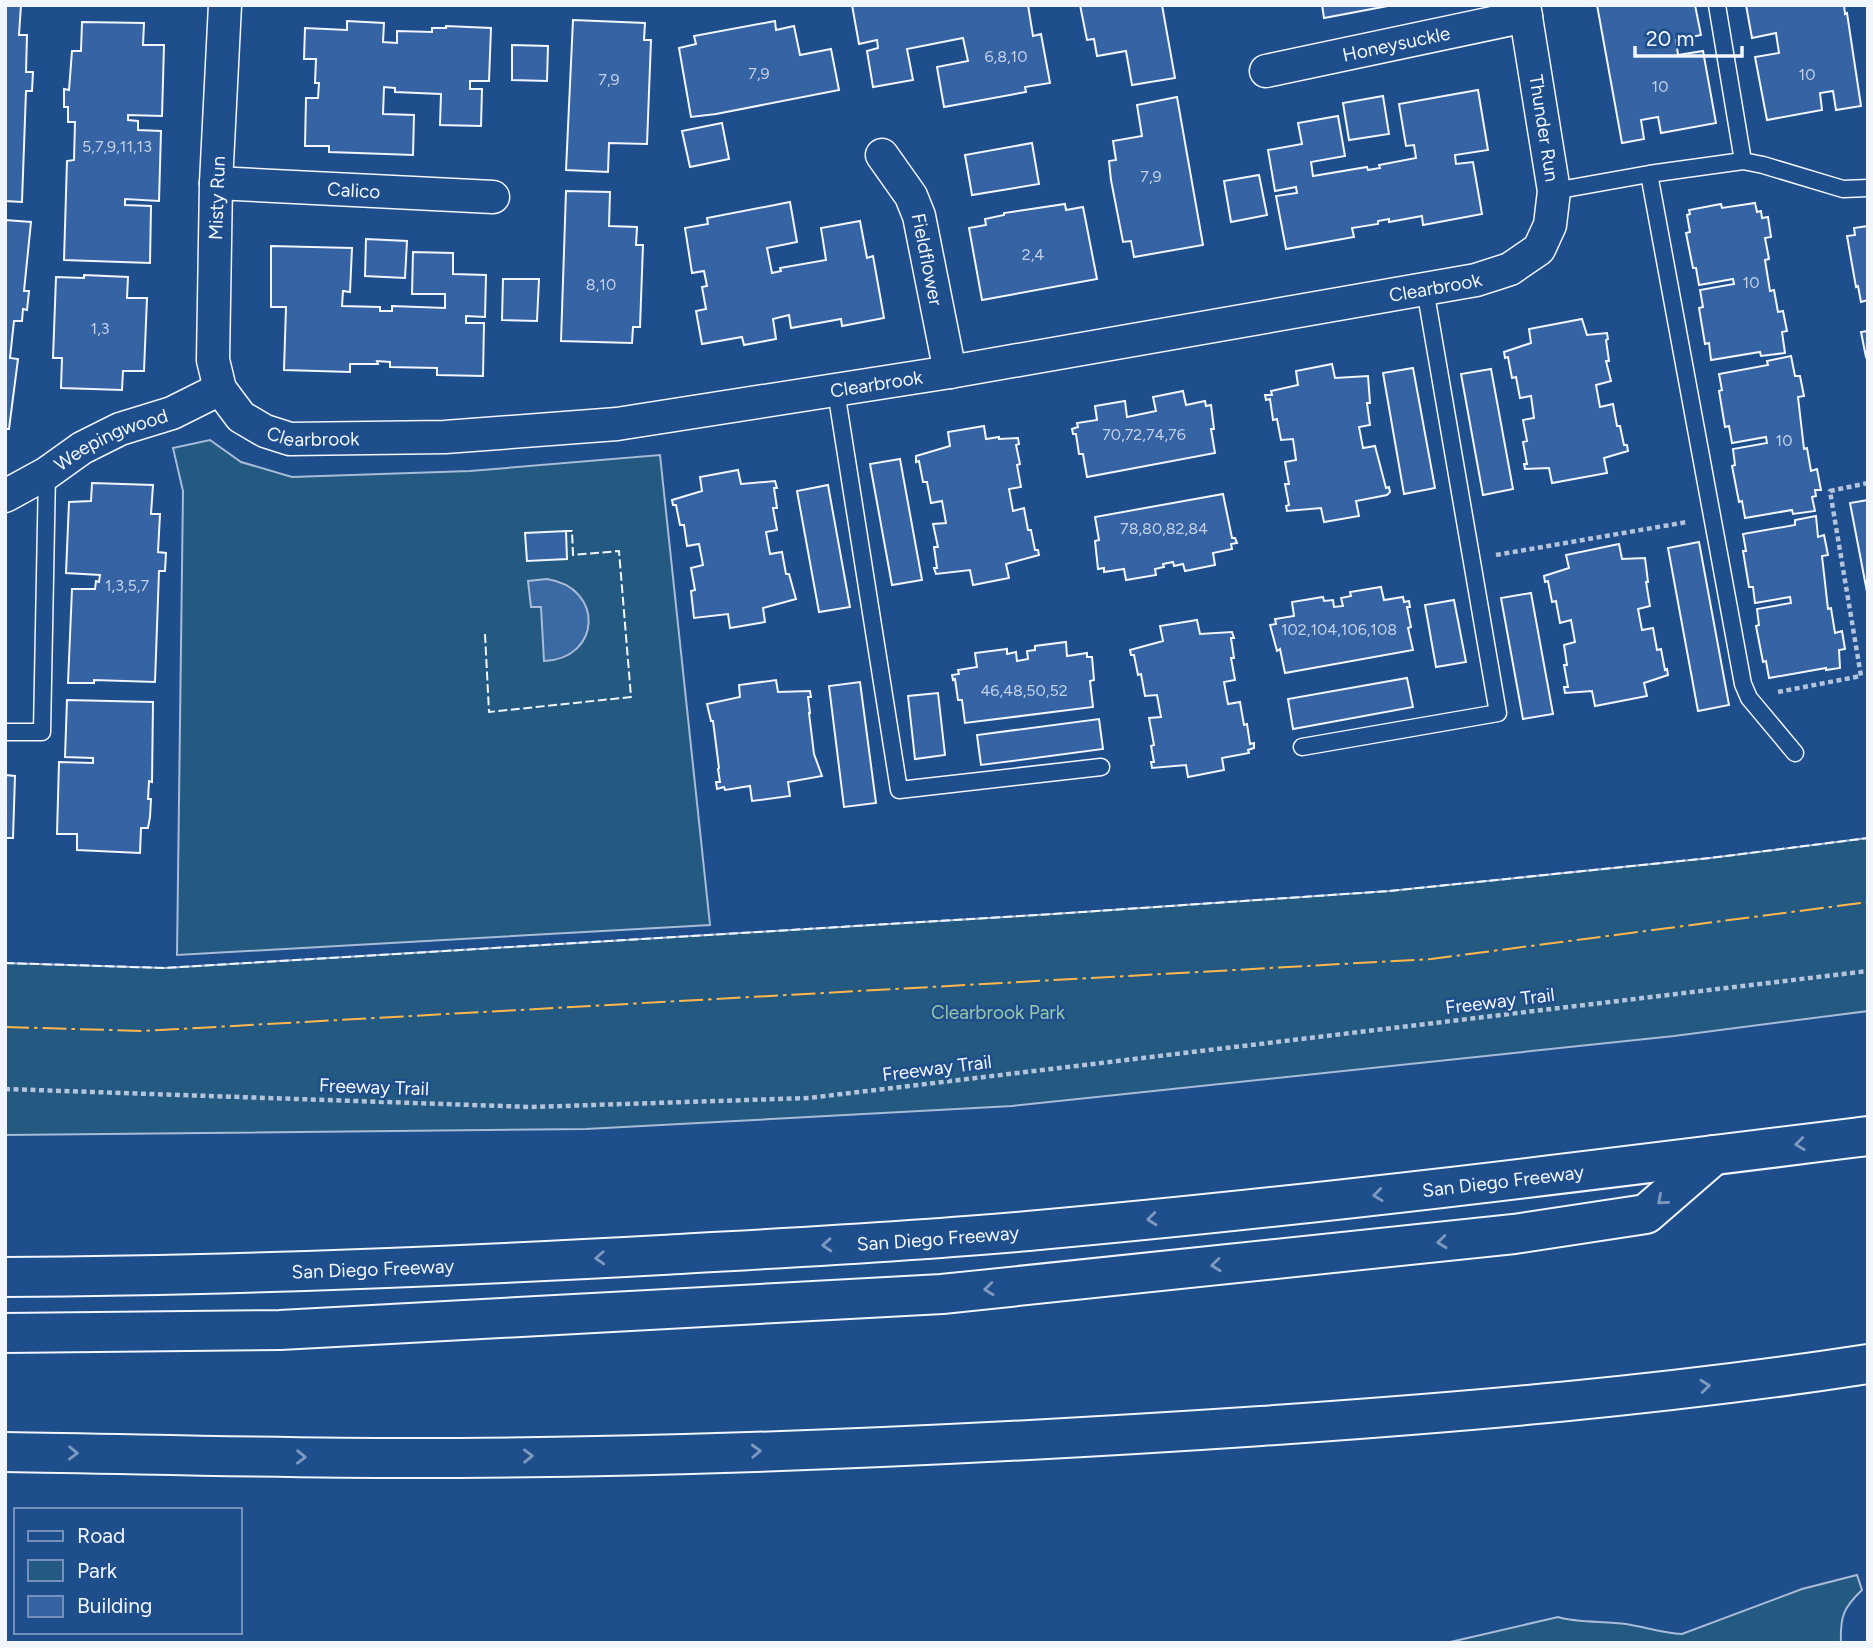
<svg xmlns="http://www.w3.org/2000/svg" width="1873" height="1648" viewBox="0 0 1873 1648" font-family="Figtree,sans-serif">
<style>
.green{fill:#245a82;stroke:#a8bbd7;stroke-width:2}
.water{fill:#3b69a3;stroke:#a8bbd7;stroke-width:2}
.building{fill:#3563a3;stroke:#f2f6ff;stroke-width:2}
.lines{fill:none;stroke-linecap:round;stroke-linejoin:round}
.service-casing{stroke:#f2f6ff;stroke-width:19}
.minor-casing{stroke:#f2f6ff;stroke-width:35}
.motorway-casing{stroke:#f2f6ff;stroke-width:42}
.path{stroke:#b3c4dc;stroke-width:4.5;stroke-dasharray:5 3.5;stroke-linecap:butt}
.service{stroke:#1f4e8c;stroke-width:16}
.minor{stroke:#1f4e8c;stroke-width:32}
.motorway{stroke:#1f4e8c;stroke-width:38}
.fence{stroke:#f2f6ff;stroke-width:2;stroke-dasharray:9 3.5;stroke-linecap:butt}
.power{stroke:#ffb74d;stroke-width:2;stroke-dasharray:24 5 3.5 5;stroke-linecap:butt}
.oneway{stroke:#7e9ac0}
.labels{text-anchor:middle;dominant-baseline:central;stroke-width:5;stroke-linejoin:round;paint-order:stroke}
.number-label{font-size:16px;fill:#c3d1e8}
.street-label{font-size:19px;fill:#f2f6ff;stroke:#1f4e8c}
.park-label{font-size:19px;fill:#97c8a6;stroke:#1f4e8c}
</style>
<rect width="100%" height="100%" fill="#1f4e8c"/>
<path class="green" d="M210,440l31,22 51,15 178,-6 190,-16 50,470 -533,30 6,-464 -10,-43z
M1868,838v173l-194,25 -662,70 -426,23 -581,6v-172l160,5 888,-54 336,-23 321,-33z
M1857,1575l5,15c-19,18 -22,27 -21,53h-395l112,-26c20,6 46,4 68,7 19,3 36,9 56,10l120,-45z"/>
<path class="water" d="M547,579c58,9 54,80 -3,82l-3,-54h-10l-3,-26z"/>
<path class="building" d="M5,5h16l-2,30h8l-1,37h7l-1,19h-6l-4,111 -17,-1z
M852,5h176l5,31 8,-2 9,49 -25,4 1,5 -82,15 -7,-40 31,-6 -5,-23 -56,11 6,31 -40,7 -6,-36 11,-3 -1,-8 -18,4z
M1080,5h82l13,73 -43,7 -6,-34 -29,5 -3,-17 -7,1z
M1322,5h71l-69,13z
M1597,5h98l6,30 -25,5 2,15 25,-4 13,72 -55,10 -3,-16 -17,3 3,19 -22,4z
M1746,5h98l1,9 2,-1 14,93 -25,4 -3,-19 -13,2 2,17 -55,10 -12,-63 24,-4 -3,-20 -24,5z
M573,20l72,3 -1,17h7l-4,104 -38,-1 -1,29 -42,-2z
M347,21l37,2 -1,19 14,1v-12l35,1v-4h14v-2l45,2 -2,53h-19v8h12l-1,37 -41,-1 1,-31 -46,-2v-4l-11,-1 -1,27 31,1 -1,40 -84,-3v-6h-24l1,-48h12l1,-15h-4l1,-24h-12l1,-31 42,2z
M775,21l1,9 18,-4 6,29 31,-6 8,41 -123,24 -25,3 -12,-69 17,-4 -2,-8z
M82,22l62,1 -1,22h21l-2,71 -34,-1v5l10,1v9l23,1 -2,70 -34,-2v6l26,1 -1,57 -86,-3 3,-99 7,-1 1,-38h-7v-15h-4v-18l5,1 3,-39h9z
M512,45l36,1 -1,35 -35,-1z
M1478,90l10,60 -33,5 1,9 17,-2 9,52 -59,11 -1,-9 -33,6v-3l-11,2v3l-26,4 2,9 -68,12 -10,-53 21,-3 -1,-6 -21,4 -7,-41 34,-6 -4,-21 40,-7 7,40 -34,6 2,14 54,-9 1,3 12,-2 -1,-3 37,-7 -2,-13 -8,1 -7,-42z
M1383,96l6,38 -40,6 -6,-37z
M1177,97l26,148 -69,12 -3,-16 -8,1 -12,-62 -2,-19 7,-1 -3,-19 29,-5 -5,-31z
M722,123l7,36 -39,8 -8,-36z
M1032,143l7,41 -67,11 -7,-40z
M1259,175l8,40 -36,7 -7,-41z
M566,191l44,1 -1,34 28,1 -1,18h7l-3,82h-7l-1,16 -71,-2z
M790,202l7,40 -30,6 5,25 9,-2 -1,-3 46,-8 -5,-32 39,-7 7,37 6,-2 11,62 -42,8 -1,-7 -50,9 -2,-13 -16,4 3,20 -32,6 -2,-8 -40,7 -6,-33 10,-2 -4,-22 5,-1 -3,-15 -12,2 -7,-45 23,-4 -1,-6z
M1755,203l2,9 4,-1 1,7 6,-1 3,20 -6,1 4,21 -4,1 5,31 4,-1 4,22 5,-1 4,20 -5,1 3,21 -24,3 -1,-4 -49,8 -2,-17 -4,1 -6,-36 4,-1 -3,-17 34,-6 -1,-5 -34,6 -3,-17h-3l-7,-35 4,-1 -3,-17 3,-1 -1,-4 32,-6 1,4z
M1065,204l1,6 17,-3 14,72 -115,21 -13,-72 17,-3 -1,-6 19,-4v-2z
M5,220l26,2 -7,69h5l-2,19 -4,-1 -1,12h-8l-4,37 8,1 -9,70h-4z
M1868,226v74l-7,2 -3,-16 -2,1 -9,-51 8,-1 -1,-7z
M366,239l41,2 -2,37 -40,-2z
M271,246l81,2 -2,44 -7,-1 -1,15 38,1v4h12v-5l53,2v-14h-33l1,-42 40,1v21l33,1 -1,42 -19,-1v7h18l-1,53 -46,-1v-7l-47,-1v-5l-13,-1 1,3h-28v8l-66,-2 2,-63h-15z
M84,275l44,2 -1,21h20l-3,73h-21l-1,19 -61,-2 1,-30h-9l3,-81 28,1z
M503,279h36l-2,42 -35,-1z
M1582,319l5,16 20,-2 1,6 -2,1 3,21h-3l5,20 -15,4 4,22 13,-3 4,22h3l4,19h3l1,6 -24,7 3,15 -55,10 -3,-15 -24,1 -1,-5h3l-4,-22 4,-1 -4,-21 11,-2 -3,-22 -11,2 -4,-21 -4,1 -4,-21 -3,1 -1,-6 27,-9 -2,-14z
M1868,331v25l-2,1 -5,-25z
M1791,356l4,20h5l4,20 -6,1 6,52 3,-1 4,23 6,-2 4,21h-6l1,6 -4,1 3,14 -22,3 -1,-4 -47,8 -3,-17 -3,1 -7,-36 3,-1 -2,-16 34,-6 -1,-6 -34,6 -3,-17 -4,1 -6,-36 3,-1 -3,-16 49,-9 -1,-4z
M1332,364l3,14 33,-2 2,27h-3l3,22 -11,2 4,21 12,-2 11,42 3,-1 1,5 -3,3 -31,6 3,15 -35,6 -3,-14 -34,3 -1,-5 3,-1 -4,-21h4l-4,-22 11,-2 -3,-21 -12,1 -4,-21 -4,1 -3,-21 -4,1 -1,-5h7l-1,-4 27,-6 -2,-14z
M1413,368l22,120 -31,6 -21,-121z
M1491,369l22,120 -30,6 -22,-121z
M1183,391l3,14 19,-4 1,5 5,-1 3,24h-3l4,24 -128,24 -4,-23h-4l-3,-20h-3l-1,-5 6,-2 -1,-4 20,-3 -2,-14 30,-5 2,16 29,-6 -3,-14z
M984,426l2,13 13,-2v2l19,-1 1,6 -3,1 4,19 -3,1 4,22 -12,2 4,22 11,-3 4,22h3l4,20h3l1,5 -33,9 3,14 -36,7 -3,-15 -34,4 -2,-6h3l-3,-21h4l-5,-23 13,-1 -4,-22 -11,2 -4,-21h-4l-4,-21 -3,1v-6l34,-10 -2,-14z
M900,459l22,121 -30,5 -22,-121z
M738,470l3,14 34,-3 2,7h-3l3,20h-4l4,22 -11,2 4,22 12,-2 4,22h3l7,25 -33,9 2,14 -35,6 -2,-14 -34,4 -3,-27 4,-1 -4,-22 12,-3 -4,-21 -12,2 -3,-21h-4l-4,-20h-3l-1,-5 30,-9 -2,-14z
M92,483l61,2 -2,29h9l-2,38 8,1 -1,18h-6l-4,111 -61,-2v3h-26l4,-94h23l1,-8 3,1 1,-7 -34,-2 3,-71 22,-1z
M828,485l22,122 -31,5 -22,-121z
M1223,494l9,44h3l2,5 -6,1 1,5 -19,4 2,12 -30,6 -2,-7 -9,2 -1,-4 -10,2 1,3 -9,2 1,6 -30,5 -2,-11 -20,3v-4l-6,1 -3,-28 4,-1 -4,-23z
M1868,500v97l-18,-94z
M1816,516l2,21 6,-2 4,20 -6,1 6,53 3,-1 4,25 7,-2 3,18 -6,1 1,18 -14,2v-2l-57,10 -3,-17 -3,1 -7,-36 3,-1 -2,-16 34,-6 -1,-6 -35,6 -2,-16h-4l-6,-36h3l-3,-17 52,-9v-5z
M566,531l1,28 -40,2 -2,-28z
M1699,542l30,163 -31,6 -30,-163z
M1619,544l3,15 23,-1 3,24h-2l4,24 -12,3 4,21 11,-2 4,22 4,-1 4,21 2,-1 1,6 -24,8 3,13 -52,10 -3,-15 -27,2 -1,-6h4l-4,-22h3l-3,-20 11,-3 -4,-22 -11,3 -4,-22 -4,1 -4,-21 -3,1 -1,-6 25,-8 -3,-13z
M1381,587l3,13 19,-3 1,5 5,-1 1,6h-3l4,20 -3,1 5,22 -128,23 -5,-24 -3,2 -7,-26 6,-1 -1,-5 19,-3 -2,-14 31,-5 1,4 9,-1 1,7 9,-1 -2,-8 10,-2 -1,-4z
M1531,593l22,121 -30,5 -22,-121z
M1454,600l12,62 -30,5 -11,-62z
M1197,620l3,14 32,-2 2,6h-3l3,20h-3l4,22 -11,2 4,22 12,-2 4,23 3,-1 3,20 4,-1v5l-6,2 1,3 -27,5 2,12 -36,7 -2,-12 -34,3 -1,-6h3l-3,-16 3,-1 -5,-27 12,-1 -4,-22 -12,1 -4,-22 -3,1 -4,-20h-3l-1,-5 33,-9 -3,-15z
M1066,642l1,14 20,-3v4h5l2,23 -4,1 3,26 -128,16 -3,-23h-4l-3,-21 -2,1 -1,-5 7,-1 -1,-4 19,-3 -2,-14 32,-4v5l9,-2 1,9 11,-2 -1,-8 8,-1v-4z
M1407,678l6,29 -120,22 -5,-30z
M776,680l2,12 32,-1 1,6h-3l2,16h-1l5,41 8,22 -34,6 2,14 -38,5 -2,-15 -25,4 -1,-3 -7,2 -1,-7h4l-2,-13 1,-1 -6,-47h-2l-4,-17 33,-7 -1,-12z
M860,682l16,121 -32,4 -15,-121z
M938,693l7,62 -30,4 -7,-63z
M67,700l86,2 -1,80 -3,-1 -1,18h3l-1,18 -2,11h-7l-1,25 -63,-3v-16h-20l2,-72 34,1v-5l-28,-1z
M1099,719l4,30 -122,16 -4,-30z
M5,775l10,1 -2,62h-8z"/>
<g class="lines">
<g class="service-casing">
<path id="service" d="M1717,5l26,156
M1649,174l94,510 6,14 46,55
M1554,191l95,-17 94,-13 20,4 80,24 25,-1
M836,391l63,399 202,-23
M5,732h37l5,-259
M1302,747l196,-34 -73,-424"/>
</g>
<g class="minor-casing">
<g id="minor">
<path id="s1" d="M225,5l-9,178 -3,177 7,29 21,28 24,14 25,8 155,-2 172,-13 333,-52 526,-92 34,-11 29,-20 11,-24 4,-34 -30,-186"/>
<path id="s2" d="M1266,71l260,-55"/>
<path id="s3" d="M882,155l29,41 8,20 31,156"/>
<path id="s4" d="M216,183l277,14"/>
<path id="s5" d="M5,496l42,-23 35,-25 38,-19 52,-16 48,-24"/>
</g>
</g>
<g class="motorway-casing">
<g id="motorway">
<path id="s6" d="M5,1277c220,-1 438,-10 657,-22 122,-7 244,-13 366,-24 281,-25 560,-60 840,-95"/>
<path d="M5,1333l275,-3 662,-36 572,-60 132,-20 68,-59"/>
<path d="M5,1452c135,2 269,6 404,6 284,0 569,-13 852,-32 203,-14 406,-31 607,-62"/>
</g>
</g>
<path class="path" d="M1496,555l191,-33
M1778,692l83,-16 -31,-185 38,-8
M5,1089l526,18 278,-9 1059,-127"/>
<use href="#service" class="service"/>
<use href="#minor" class="minor"/>
<use href="#motorway" class="motorway"/>
<path class="fence" d="M485,634l4,78 142,-15 -12,-146 -46,4 -1,-24h-6
M5,963l160,5 888,-54 336,-23 321,-33 158,-20"/>
<path class="power" d="M5,1027l138,4 1288,-72 437,-57"/>
</g>
<defs><path id="oneway-chevron" d="M-2-3.5L2.5 0L-2 3.5" fill="none" stroke-width="1.6" stroke-linecap="round" stroke-linejoin="round" transform="scale(1.75)"/></defs>
<g class="oneway">
<use href="#oneway-chevron" transform="translate(1800 1144) rotate(173)"/>
<use href="#oneway-chevron" transform="translate(1378 1195) rotate(173)"/>
<use href="#oneway-chevron" transform="translate(1662 1200) rotate(139)"/>
<use href="#oneway-chevron" transform="translate(1152 1219) rotate(174)"/>
<use href="#oneway-chevron" transform="translate(1442 1242) rotate(174)"/>
<use href="#oneway-chevron" transform="translate(827 1245) rotate(176)"/>
<use href="#oneway-chevron" transform="translate(600 1258) rotate(177)"/>
<use href="#oneway-chevron" transform="translate(1216 1265) rotate(174)"/>
<use href="#oneway-chevron" transform="translate(989 1289) rotate(174)"/>
<use href="#oneway-chevron" transform="translate(1705 1386) rotate(-6)"/>
<use href="#oneway-chevron" transform="translate(756 1451) rotate(-2)"/>
<use href="#oneway-chevron" transform="translate(73 1453) rotate(1)"/>
<use href="#oneway-chevron" transform="translate(528 1456) rotate(-1)"/>
<use href="#oneway-chevron" transform="translate(301 1457) rotate(1)"/>
</g>
<g class="labels">
<g class="number-label">
<text x="1006" y="56">6,8,10</text>
<text x="759" y="73">7,9</text>
<text x="1807" y="74">10</text>
<text x="609" y="79">7,9</text>
<text x="1660" y="86">10</text>
<text x="117" y="146">5,7,9,11,13</text>
<text x="1151" y="176">7,9</text>
<text x="1033" y="254">2,4</text>
<text x="1751" y="282">10</text>
<text x="601" y="284">8,10</text>
<text x="100" y="328">1,3</text>
<text x="1144" y="434">70,72,74,76</text>
<text x="1784" y="440">10</text>
<text x="1164" y="528">78,80,82,84</text>
<text x="127" y="585">1,3,5,7</text>
<text x="1339" y="629">102,104,106,108</text>
<text x="1024" y="690">46,48,50,52</text>
</g>
<g class="street-label">
<text stroke="none"><textPath href="#s2" startOffset="133">Honeysuckle</textPath></text>
<text transform="translate(1544 128) rotate(81)">Thunder Run</text>
<text stroke="none"><textPath href="#s4" startOffset="138">Calico</textPath></text>
<text transform="translate(217 198) rotate(-88)">Misty Run</text>
<text stroke="none"><textPath href="#s3" startOffset="116">Fieldflower</textPath></text>
<text stroke="none"><textPath href="#s1" startOffset="1631">Clearbrook</textPath></text>
<text stroke="none"><textPath href="#s1" startOffset="1064">Clearbrook</textPath></text>
<text stroke="none"><textPath href="#s1" startOffset="497">Clearbrook</textPath></text>
<text stroke="none"><textPath href="#s5" startOffset="121">Weepingwood</textPath></text>
<text transform="translate(1500 1001) rotate(-7)">Freeway Trail</text>
<text transform="translate(937 1068) rotate(-7)">Freeway Trail</text>
<text transform="translate(374 1087) rotate(2)">Freeway Trail</text>
<text stroke="none"><textPath href="#s6" startOffset="1502">San Diego Freeway</textPath></text>
<text stroke="none"><textPath href="#s6" startOffset="934">San Diego Freeway</textPath></text>
<text stroke="none"><textPath href="#s6" startOffset="368">San Diego Freeway</textPath></text>
</g>
<g class="park-label">
<text x="998" y="1012">Clearbrook Park</text>
</g>
</g>
<rect width="1873" height="1648" fill="none" stroke="#f2f6ff" stroke-width="14"/>
<rect x="14" y="1508" width="228" height="126" fill="#1f4e8c" stroke="#7391ba" stroke-width="2"/>
<rect x="28" y="1531" width="35" height="10" fill="#1f4e8c" stroke="#7391ba" stroke-width="2"/>
<text x="77" y="1543" font-size="21" fill="#f2f6ff">Road</text>
<rect x="28" y="1560" width="35" height="21" fill="#245a82" stroke="#7391ba" stroke-width="2"/>
<text x="77" y="1578" font-size="21" fill="#f2f6ff">Park</text>
<rect x="28" y="1596" width="35" height="21" fill="#3563a3" stroke="#7391ba" stroke-width="2"/>
<text x="77" y="1613" font-size="21" fill="#f2f6ff">Building</text>
<path d="M1635 46v10h107v-10" fill="none" stroke="#f2f6ff" stroke-width="3.5"/>
<text x="1646" y="46" font-size="21" fill="#f2f6ff" stroke="#1f4e8c" stroke-width="5" paint-order="stroke">20 m</text>
</svg>
